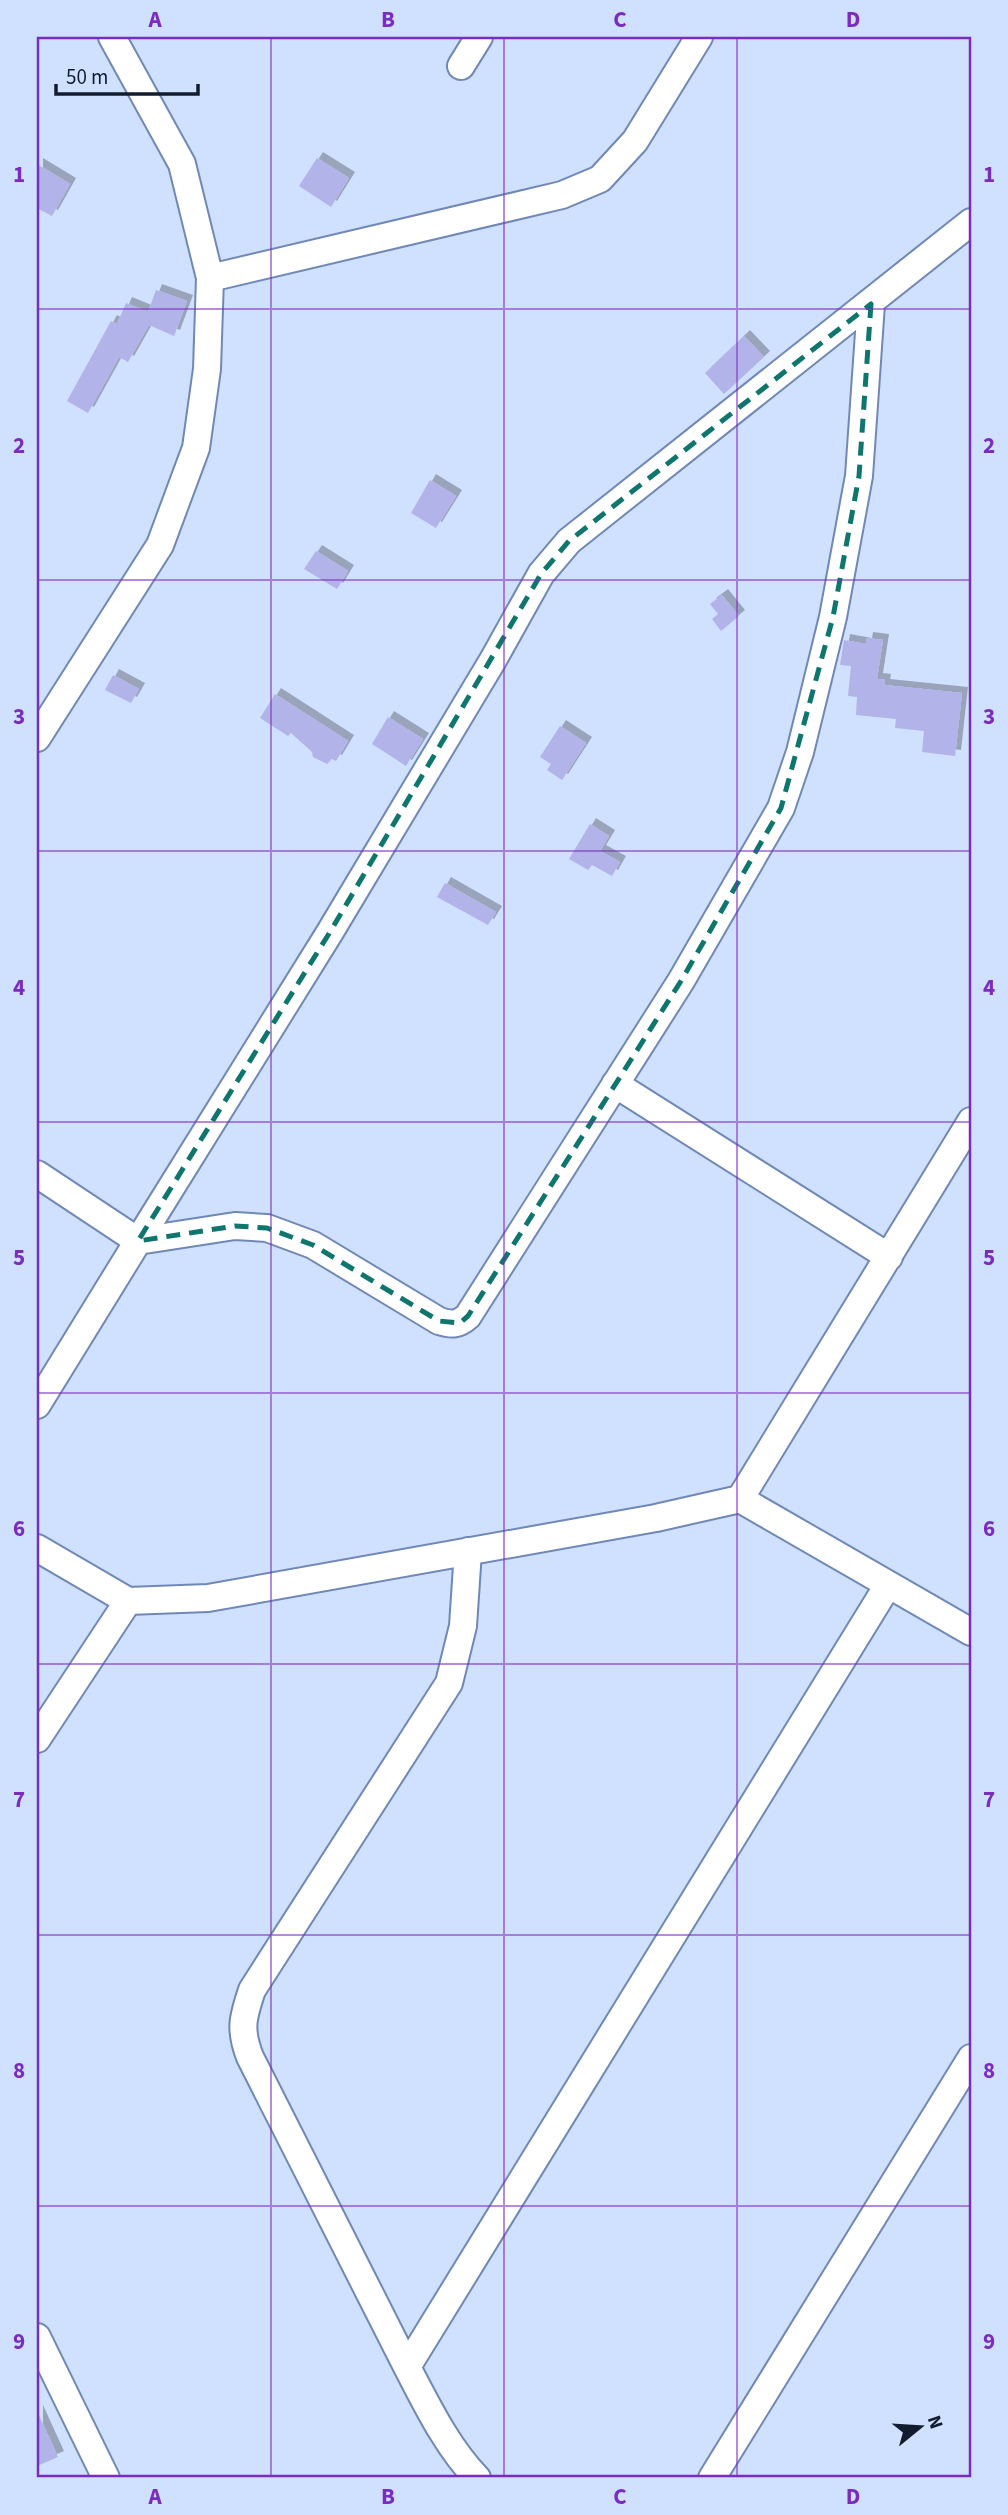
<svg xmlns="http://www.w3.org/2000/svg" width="1008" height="2515" viewBox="0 0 1008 2515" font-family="'Source Sans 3',sans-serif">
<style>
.building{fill:#b2b3e9;filter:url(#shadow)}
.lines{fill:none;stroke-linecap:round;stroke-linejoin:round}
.minor-casing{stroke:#7088b6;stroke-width:30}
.minor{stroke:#fff;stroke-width:26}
.marked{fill:none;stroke:#0f766e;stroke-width:5;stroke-dasharray:14 9;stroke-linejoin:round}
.grid{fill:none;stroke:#7b2cbf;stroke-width:2;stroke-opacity:0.55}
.neatline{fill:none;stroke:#7b2cbf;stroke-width:2.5}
.grid-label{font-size:23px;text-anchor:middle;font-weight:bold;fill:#7b2cbf}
</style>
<defs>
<filter id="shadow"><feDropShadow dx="6" dy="-6" stdDeviation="0" flood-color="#0004"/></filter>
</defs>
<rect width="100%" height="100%" fill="#d0e0ff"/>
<path class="building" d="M317,158l32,20 -18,29 -32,-21z
M37,164l33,20 -18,32 -15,-8z
M156,290l31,11 -13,35 -25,-11 -21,37 -9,-5 -31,56 -21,-12 44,-80 6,3 9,-21 22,9z
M744,336l20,21 -40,37 -19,-21z
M430,480l26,16 -20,32 -25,-15z
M316,551l32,20 -11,18 -33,-20z
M722,595l17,21 -18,15 -9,-12 6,-5 -8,-10z
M867,638l16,2 -6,39 8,1 -1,5 78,8 -7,63 -33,-4 2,-21 -29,-3 1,-9 -40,-4 1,-18 -9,-1 3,-30 -11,-1 4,-25 22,4z
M113,675l26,14 -8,14 -26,-13z
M275,694l73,47 -12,20 -4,-2 -5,5 -14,-7 -1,-5 -21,-19 -3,3 -28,-18z
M388,717l35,22 -17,27 -34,-22z
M560,726l26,17 -24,37 -15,-10 4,-6 -11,-7z
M590,824l19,12 -9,15 20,11 -8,14 -20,-11 -4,5 -19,-11z
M445,883l51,29 -8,13 -51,-28z
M37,2411l21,46 -21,9z"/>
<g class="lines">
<g class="minor-casing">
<path id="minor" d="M461,66l18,-29
M210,278l352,-83 38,-16 35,-38 64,-104
M37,738l123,-193 36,-97 11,-79 3,-91 -28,-114 -70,-127
M615,1084l274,173
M37,1174l101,67 -101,164
M138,1241l97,-15 32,2 46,17 126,76c13,4 19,4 29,-5l213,-335 100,-173 19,-56 33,-135 26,-141 12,-172
M138,1241l192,-309 163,-272 48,-86 28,-33 402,-319
M740,1499l231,-378
M37,1548l91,53 80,-3 448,-80 84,-19 231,133
M468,1551l-5,75 -14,57 -197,307c-9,27 -13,39 -2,67l157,310c20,38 40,80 70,111
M37,1739l91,-138
M37,2337l69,141
M407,2367l481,-782
M712,2478l259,-420"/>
</g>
<use href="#minor" class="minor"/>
</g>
<path class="marked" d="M871,304l-12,172 -26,141 -52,191 -100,173 -213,335 -8,7 -21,-2 -126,-76 -46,-17 -32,-2 -97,15 192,-309 211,-358 28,-33z"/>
<path class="grid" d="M271,37v2441M504,37v2441M737,37v2441M37,309h934M37,580h934M37,851h934M37,1122h934M37,1393h934M37,1664h934M37,1935h934M37,2206h934"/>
<rect width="1008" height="2515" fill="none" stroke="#d0e0ff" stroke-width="77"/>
<g transform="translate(920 2427) rotate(72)" stroke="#d0e0ff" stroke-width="5" paint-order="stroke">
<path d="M0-5L12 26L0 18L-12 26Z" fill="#131c2e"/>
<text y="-10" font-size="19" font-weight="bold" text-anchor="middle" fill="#131c2e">N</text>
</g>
<path d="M56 84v10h142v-10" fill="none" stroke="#131c2e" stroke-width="3.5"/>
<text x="66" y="84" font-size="21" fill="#131c2e" stroke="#d0e0ff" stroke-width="5" paint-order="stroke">50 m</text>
<rect x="38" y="38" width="932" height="2438" class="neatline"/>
<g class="grid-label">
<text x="155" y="27">A</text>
<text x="388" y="27">B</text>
<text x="620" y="27">C</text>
<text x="853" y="27">D</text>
<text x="19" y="182">1</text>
<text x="989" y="182">1</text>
<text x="19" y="453">2</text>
<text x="989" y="453">2</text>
<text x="19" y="724">3</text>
<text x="989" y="724">3</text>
<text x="19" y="995">4</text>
<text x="989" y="995">4</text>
<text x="19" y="1265">5</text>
<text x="989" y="1265">5</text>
<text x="19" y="1536">6</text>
<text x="989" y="1536">6</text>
<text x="19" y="1807">7</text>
<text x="989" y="1807">7</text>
<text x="19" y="2078">8</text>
<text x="989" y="2078">8</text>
<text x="19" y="2349">9</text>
<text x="989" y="2349">9</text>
<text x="155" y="2504">A</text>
<text x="388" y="2504">B</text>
<text x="620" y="2504">C</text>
<text x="853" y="2504">D</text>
</g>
</svg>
